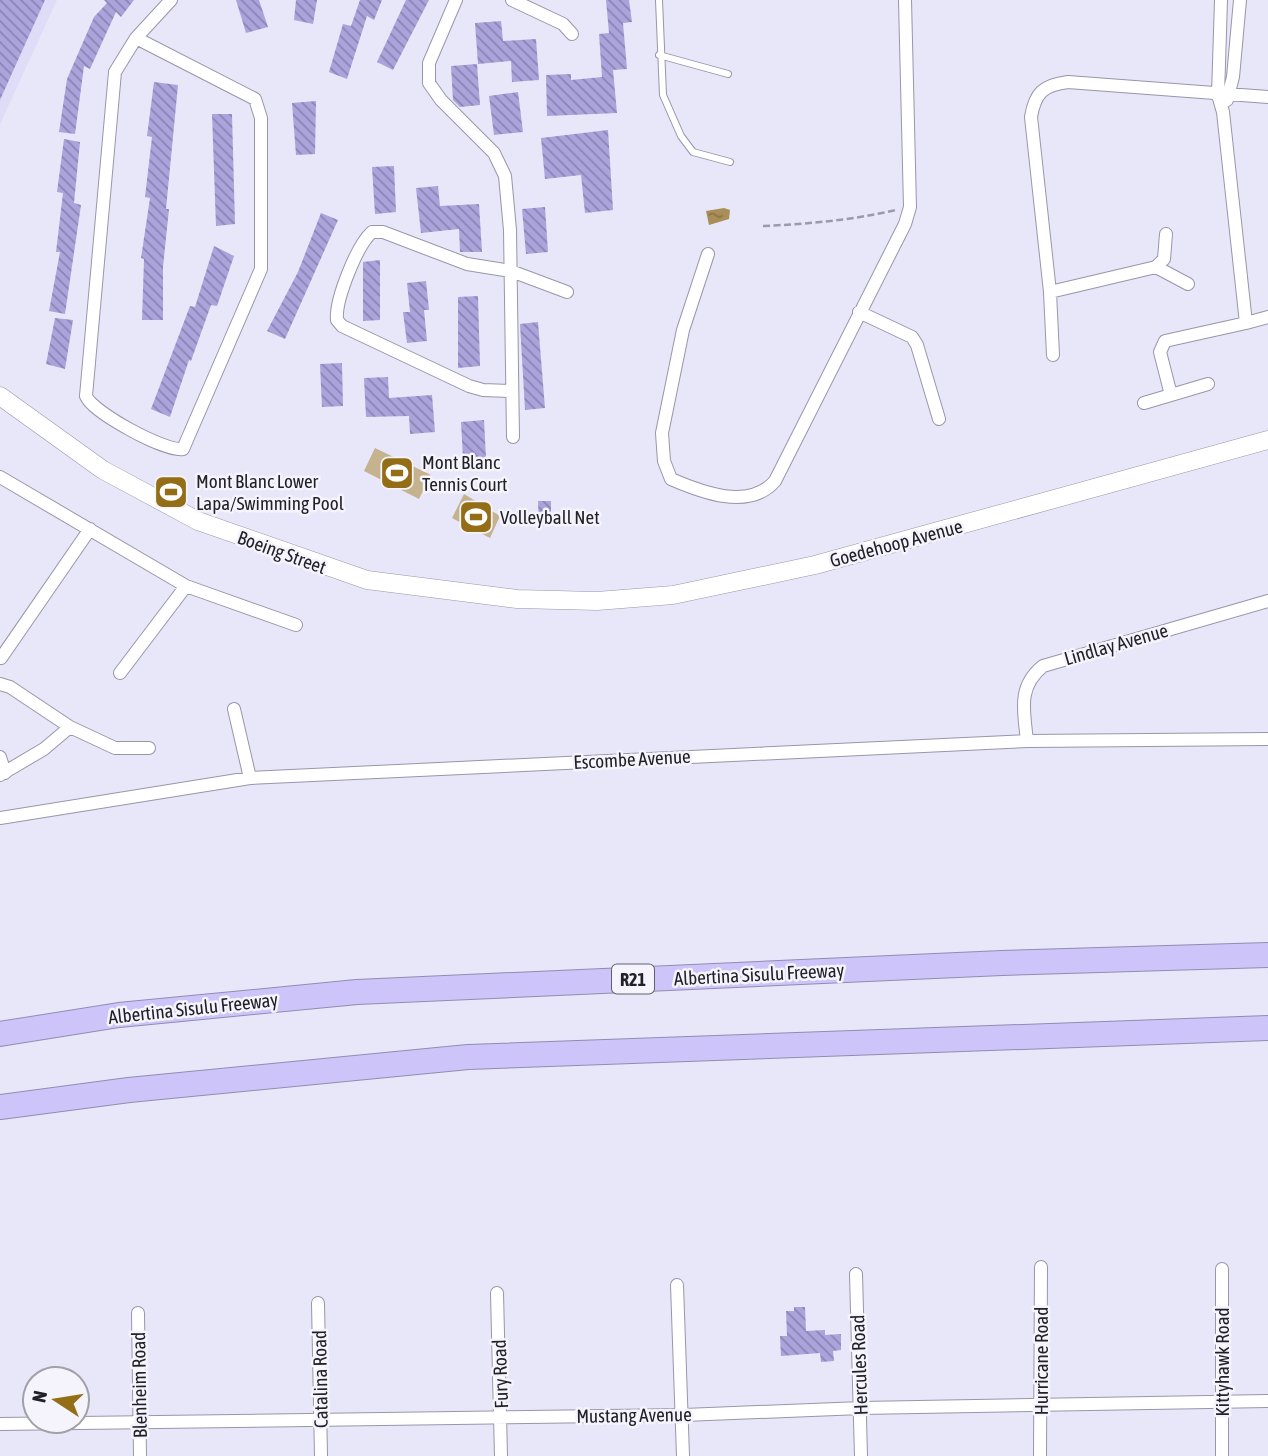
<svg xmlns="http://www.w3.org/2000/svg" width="1268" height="1456" viewBox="0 0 1268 1456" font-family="'Asap Condensed',sans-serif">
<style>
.built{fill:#dfdcf7}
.park{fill:#c5b28e}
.water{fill:url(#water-ripples)}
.building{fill:url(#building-back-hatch)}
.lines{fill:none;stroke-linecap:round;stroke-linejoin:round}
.lane-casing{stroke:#9896a8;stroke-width:8}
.street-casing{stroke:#9896a8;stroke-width:14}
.secondary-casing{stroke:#9896a8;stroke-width:19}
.highway-casing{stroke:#918cb0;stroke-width:26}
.path{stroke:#9b9aa8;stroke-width:2.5;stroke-dasharray:7 3.5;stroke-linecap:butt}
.lane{stroke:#fff;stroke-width:6}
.street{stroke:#fff;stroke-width:12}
.secondary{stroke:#fff;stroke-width:18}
.highway{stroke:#cdc5fa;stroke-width:24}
.labels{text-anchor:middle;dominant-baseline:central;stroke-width:5;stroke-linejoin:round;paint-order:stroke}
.shield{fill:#f5f4fc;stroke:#616068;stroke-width:2}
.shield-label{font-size:18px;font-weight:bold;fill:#222128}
.poi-label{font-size:19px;fill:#222128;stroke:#f5f4fc;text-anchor:start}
.street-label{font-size:19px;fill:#222128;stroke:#f5f4fc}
</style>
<defs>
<pattern id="water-ripples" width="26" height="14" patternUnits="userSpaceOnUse" patternTransform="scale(1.75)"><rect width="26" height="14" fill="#a98e57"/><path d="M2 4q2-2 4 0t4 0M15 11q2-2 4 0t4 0" fill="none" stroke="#897448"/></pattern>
<pattern id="building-back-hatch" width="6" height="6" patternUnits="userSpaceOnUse" patternTransform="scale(1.75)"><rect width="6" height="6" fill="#aba3db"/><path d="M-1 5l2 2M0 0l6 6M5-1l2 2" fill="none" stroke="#8b84b2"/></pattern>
</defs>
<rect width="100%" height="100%" fill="#e8e6f9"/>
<path class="built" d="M0,0h57l-57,124z"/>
<path class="park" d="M375,448l56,27 -12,24 -55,-28z
M464,494l36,22 -10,22 -38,-20z"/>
<path class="water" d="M724,208l6,2 -1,9 -20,6 -3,-14z"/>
<path class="building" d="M0,0h45l-45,100z
M104,0h30l-13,17 -5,-5 -26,57 -6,-3 -9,68 -16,-2 8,-53 27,-62 13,-14z
M236,0h23l9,27 -22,6z
M296,0h21l-4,24 -19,-4z
M360,0h22l-8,20 -7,-4 -20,63 -18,-7 14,-48 8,2z
M406,0h23l-36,70 -16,-8z
M606,0h23l3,22 -9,1 4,46 -14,1 4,43 -70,3 -1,-41 25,-1v6l31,-3 -3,-43 10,-1z
M501,21l2,20 33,-2 3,41 -27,2 -1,-21 -33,3 -3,-41z
M477,64l3,41 -20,2 -7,-7 -2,-34z
M154,82l24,3 -12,124h3l-6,58v53h-21l2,-61 -3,-1 9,-60 -5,-1 7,-60 -5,-1z
M518,92l5,40 -29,3 -5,-39z
M316,101l-1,53 -19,1 -4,-52z
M212,114h20l3,110 -19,2z
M608,130l5,80 -28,3 -4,-38 -36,4 -4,-41z
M64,139l16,3 -6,61 7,2 -16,109 -16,-3 11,-59h-4l7,-59 -6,-1z
M394,166l2,46 -21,2 -3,-47z
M438,186l2,20 39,-2 3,48h-22l-1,-23 -38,4 -5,-45z
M545,207l3,45 -22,2 -4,-45z
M321,213l17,7 -53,119 -18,-8 31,-59z
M214,246l20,10 -17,50 -6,-1 -20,56 -2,-1 -19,57 -19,-8 39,-103 5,1z
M380,260v60l-17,1v-59z
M426,281l3,29h-5l3,31 -20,2 -4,-31h7l-3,-29z
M478,296l2,70 -22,2v-71z
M55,318l18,2 -8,49 -19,-5z
M538,322l7,86 -20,2 -5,-86z
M342,363l1,43 -21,1 -2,-43z
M388,377l1,21 43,-3 3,37 -25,2 -1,-18 -43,1 -2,-39z
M484,420l2,38 -23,1 -2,-37z
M538,501h13v25h-12z
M794,1307h11l1,24 19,-1v5l16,-1v16l-8,1 1,10 -13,1 -1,-9 -39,3 -1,-20h7l-1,-25h8z"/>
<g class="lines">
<g class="lane-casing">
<path id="lane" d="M659,0l4,95 18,41 12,16 37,10
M659,55l69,19"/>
</g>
<g class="street-casing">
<path id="street" d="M456,0l-27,63v20l12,17 53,53 11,23 5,54 3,207
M512,0l51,24 9,10
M136,38l119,61 6,19v151l-78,180c-18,3 -91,-37 -97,-53l29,-324 21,-34 35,-38
M1227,100l6,-23 7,-77
M708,254l-25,76 -21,103 2,28 7,18c30,13 78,32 104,2l130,-257 5,-17 -5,-207
M1156,267l32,17
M1050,292l106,-25 8,-8 2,-25
M859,312l53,25 5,8 22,74
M1246,323l22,-6
M1053,355l-3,-63 -19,-175c4,-24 12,-32 37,-35l200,15
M511,391l-28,-1 -14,-4 -127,-60 -5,-6c-2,-20 20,-75 35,-88h11l84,32 44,7 56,21
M1171,395l37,-11
M1144,403l27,-8 -11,-43 5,-11 81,-18 -23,-211 -5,-17 3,-95
M0,477l186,109 110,39
M1,658l89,-129
M120,673l66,-87
M0,684l10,3 60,40 -26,22 -44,26
M234,709l16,69
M70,727l45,21h34
M1027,741c-3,-30 -10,-54 16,-75l225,-65
M0,757l5,16
M0,818l250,-40 777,-37 241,-2
M856,1274l5,182
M677,1285l6,171
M497,1293l4,163
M318,1303l3,153
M138,1313l2,143
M0,1424l684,-9 177,-7 407,-7
M1040,1456l1,-189
M1222,1456v-187"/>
</g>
<g class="secondary-casing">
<path id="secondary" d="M0,396l103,74 95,51 169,59 150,19 80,2 76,-6 142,-30 453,-125"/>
</g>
<g class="highway-casing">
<path id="highway" d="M0,1034l119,-19 238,-23 645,-29 266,-8
M0,1107l129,-17 339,-33 800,-29"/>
</g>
<path class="path" d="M763,226c46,-2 89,-6 133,-16"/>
<use href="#lane" class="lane"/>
<use href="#street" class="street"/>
<use href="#secondary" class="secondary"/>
<use href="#highway" class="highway"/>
</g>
<defs>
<g id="stadium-square" transform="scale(1.75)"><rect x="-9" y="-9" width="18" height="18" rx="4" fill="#936e16" stroke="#f5f4fc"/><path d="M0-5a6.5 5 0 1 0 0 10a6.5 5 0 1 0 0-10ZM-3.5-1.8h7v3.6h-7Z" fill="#fff"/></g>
</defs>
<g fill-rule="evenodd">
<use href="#stadium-square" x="397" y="473"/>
<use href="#stadium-square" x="171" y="492"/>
<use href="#stadium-square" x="476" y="517"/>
</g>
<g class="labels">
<rect class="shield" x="612" y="964.5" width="42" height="29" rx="5"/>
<g class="shield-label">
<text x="633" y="979">R21</text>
</g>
<g class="poi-label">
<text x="422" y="462">Mont Blanc<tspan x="422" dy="22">Tennis Court</tspan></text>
<text x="196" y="481">Mont Blanc Lower<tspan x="196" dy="22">Lapa/Swimming Pool</tspan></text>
<text x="500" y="517">Volleyball Net</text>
</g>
<g class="street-label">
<text transform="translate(896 543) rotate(-15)">Goedehoop Avenue</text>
<text transform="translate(282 552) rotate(20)">Boeing Street</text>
<text transform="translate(1116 644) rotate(-16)">Lindlay Avenue</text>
<text transform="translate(632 759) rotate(-3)">Escombe Avenue</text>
<text transform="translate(759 974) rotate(-3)">Albertina Sisulu Freeway</text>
<text transform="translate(193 1008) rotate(-6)">Albertina Sisulu Freeway</text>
<text transform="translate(1041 1361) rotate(-90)">Hurricane Road</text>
<text transform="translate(1222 1362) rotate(-90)">Kittyhawk Road</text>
<text transform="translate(859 1365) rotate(-92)">Hercules Road</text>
<text transform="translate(500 1374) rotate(-92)">Fury Road</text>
<text transform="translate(320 1379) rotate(-91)">Catalina Road</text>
<text transform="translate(139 1385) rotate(-91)">Blenheim Road</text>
<text transform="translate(634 1415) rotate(-1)">Mustang Avenue</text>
</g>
</g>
<g transform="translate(56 1400) rotate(282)"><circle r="33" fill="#f5f4fc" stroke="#a1a0a7" stroke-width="2"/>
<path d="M0-5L12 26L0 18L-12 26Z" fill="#936e16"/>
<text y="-10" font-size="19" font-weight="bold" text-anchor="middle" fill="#222128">N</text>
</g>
</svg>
